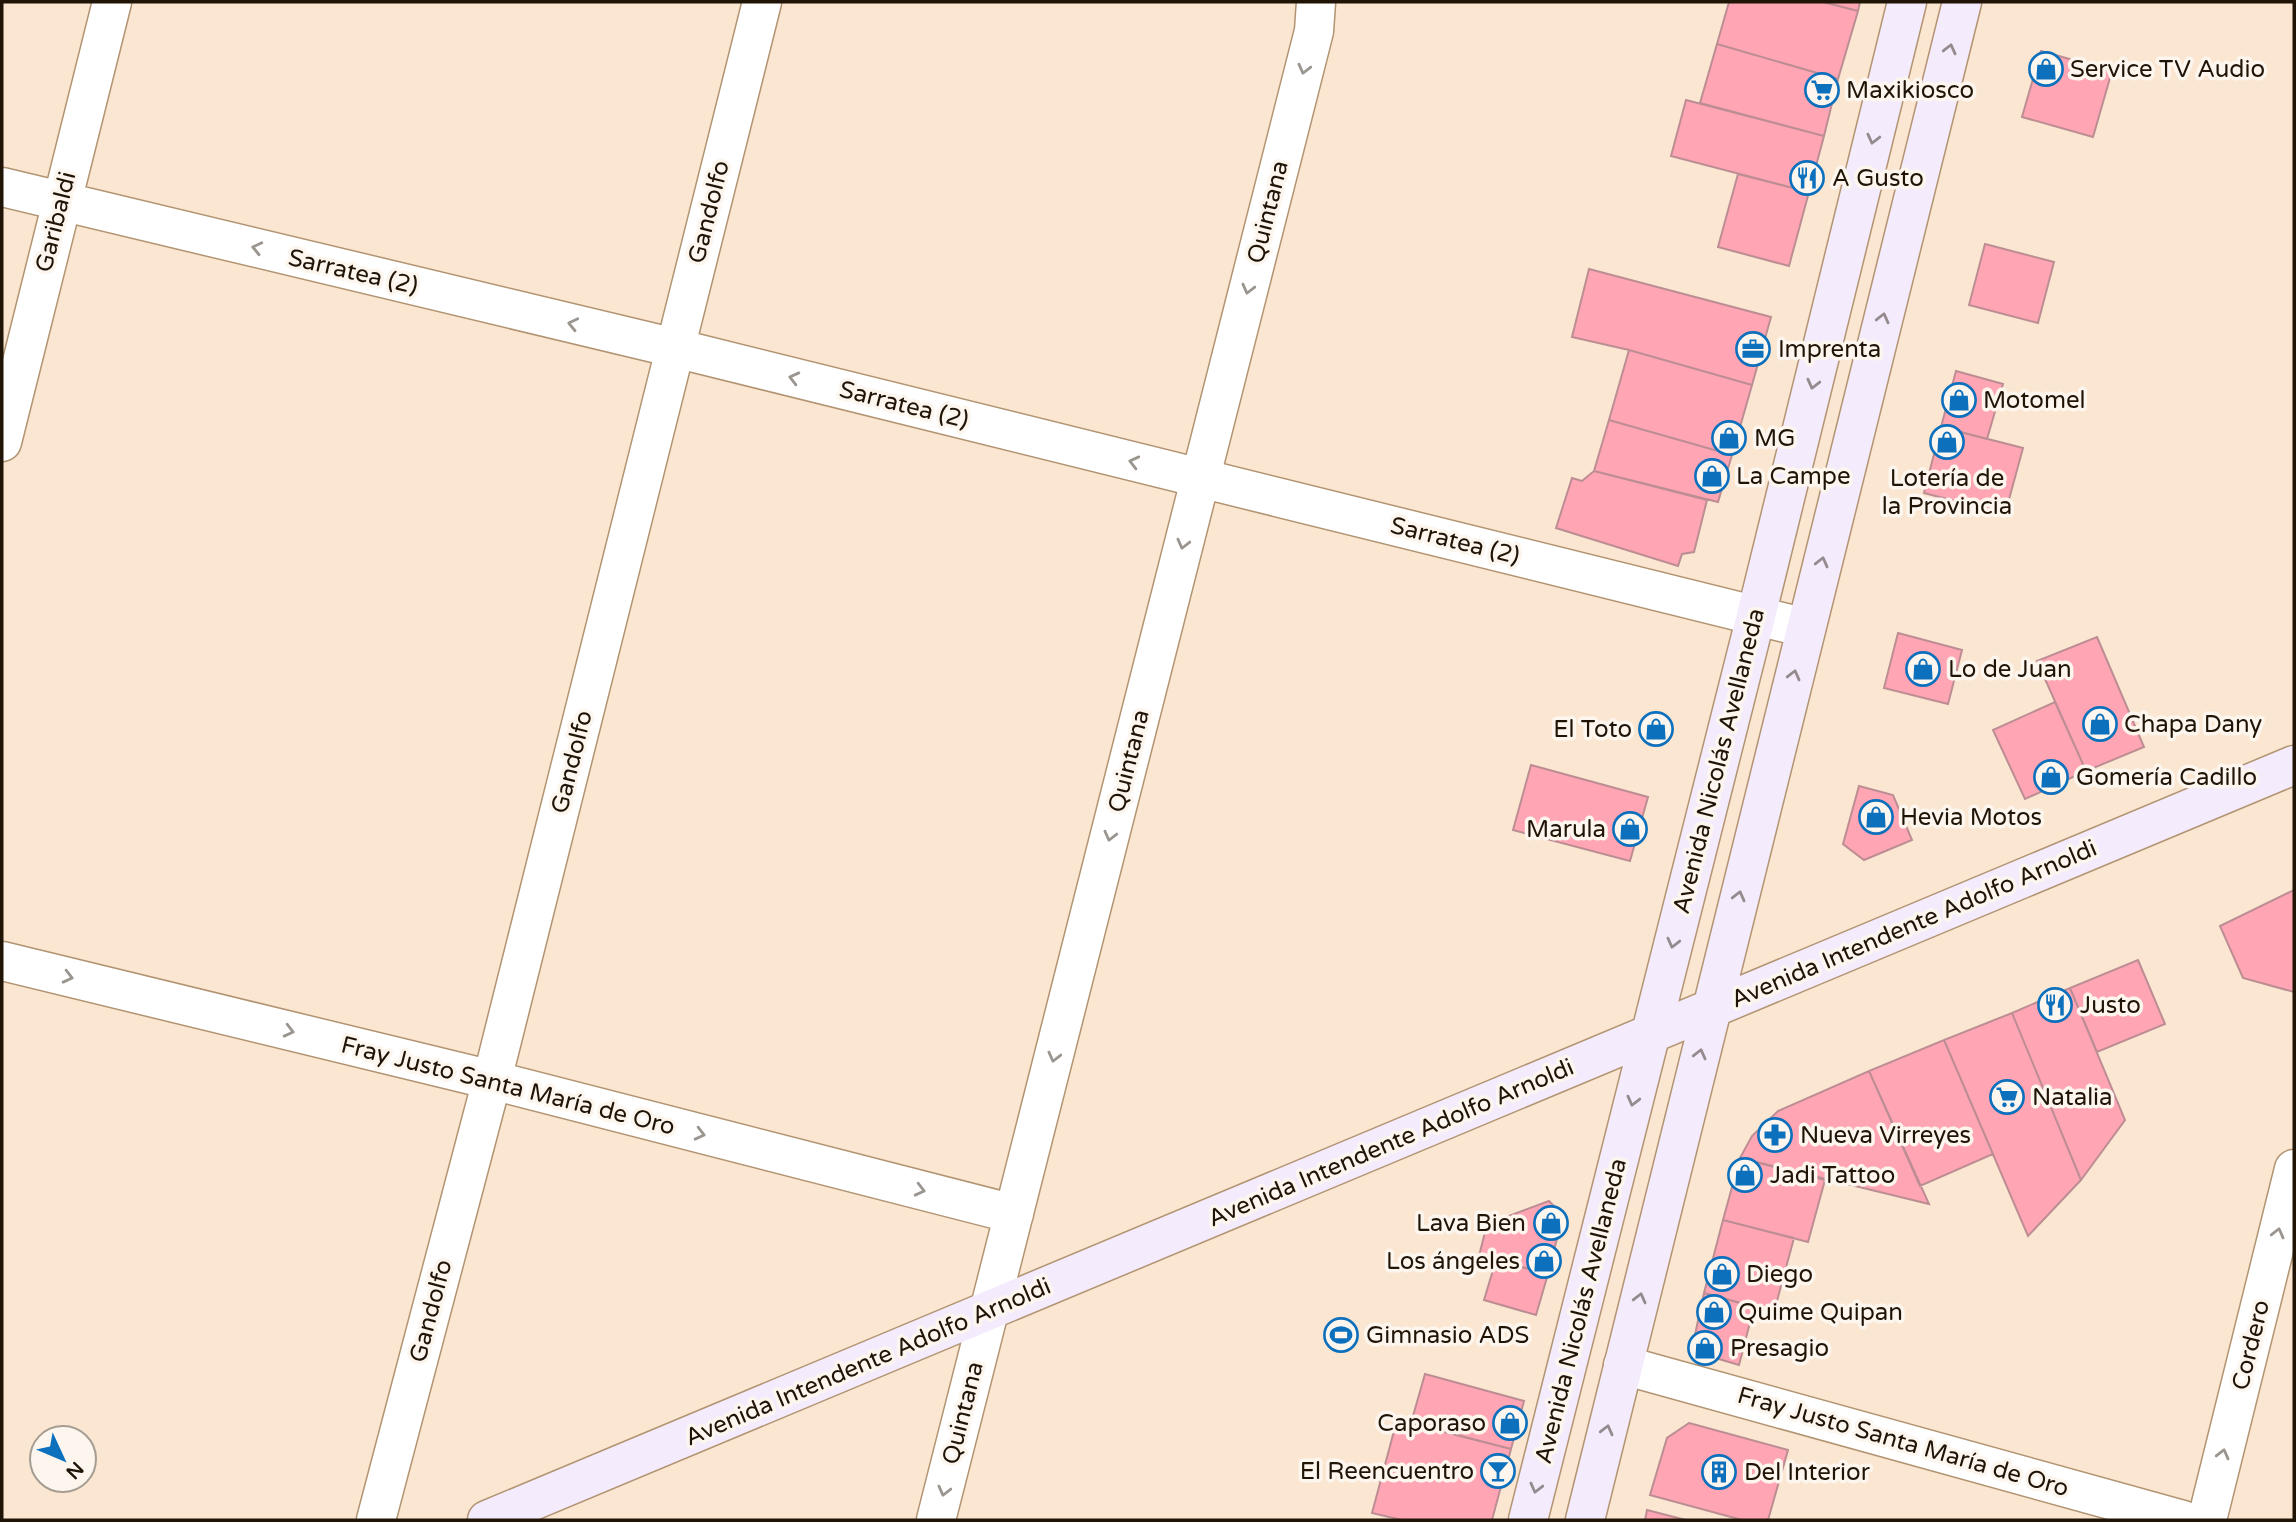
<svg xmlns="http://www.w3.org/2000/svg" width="2296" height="1522" viewBox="0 0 2296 1522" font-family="'Varela Round',sans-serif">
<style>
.building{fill:#ffa5b3;stroke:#bd8d94;stroke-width:2}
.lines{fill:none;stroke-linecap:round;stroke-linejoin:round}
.street-casing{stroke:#b29472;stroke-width:41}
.secondary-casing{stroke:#b29472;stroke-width:41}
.street{stroke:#fff;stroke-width:38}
.secondary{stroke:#f4ebfc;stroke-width:38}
.oneway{stroke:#958a8e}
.oneway2{stroke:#9b958f}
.labels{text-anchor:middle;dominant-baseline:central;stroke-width:7;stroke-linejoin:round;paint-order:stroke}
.poi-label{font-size:24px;fill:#201407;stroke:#fdf6ef;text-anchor:start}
.street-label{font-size:24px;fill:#201407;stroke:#fdf6ef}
</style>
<rect width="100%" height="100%" fill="#fae6d1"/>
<path class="building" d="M1729,2h94l35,9 -20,68 -121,-35z
M1823,2h37l-2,9z
M1717,44l121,35 -14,57 -124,-33z
M2041,51l71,20 -19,66 -71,-20z
M1686,100l138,36 -15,56 -138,-36z
M1738,174l71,18 -20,74 -71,-19z
M1985,244l69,18 -16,61 -69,-18z
M1589,269l182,48 -19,68 -123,-35 -57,-13z
M1629,350l123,35 -20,70 -123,-35z
M1956,371l47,13 -16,55 -46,-12z
M1609,420l123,35 -14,47 -124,-31z
M1941,427l82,21 -18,66 -81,-21z
M1594,471l113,29 -13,52 -12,2 -4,12 -122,-38 16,-50 10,3z
M1898,633l64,17 -14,54 -64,-16z
M2097,637l47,110 -58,24 -49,-110z
M2055,702l31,69 -61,28 -32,-69z
M1531,765l117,32 -18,64 -117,-31z
M1859,786l34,9 19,45 -48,20 -21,-16z
M2294,890v102l-51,-14 -23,-52z
M2138,960l27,64 -68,28 -27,-64z
M2070,988l55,132 -44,60 -69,-167z
M2012,1013l69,167 -53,56 -84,-196z
M1944,1040l49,114 -73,32 -51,-115z
M1869,1071l60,133 -189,-46 12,-22 26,-25z
M1740,1158l85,22 -17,62 -85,-22z
M1549,1201l14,14 -15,59 -69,-18 8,-32z
M1723,1220l71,18 -20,74 -70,-19z
M1496,1260l52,14 -12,41 -52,-15z
M1704,1293l50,14 -15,58 -37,-11 -9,-10z
M1425,1374l99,27 -13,48 -100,-26z
M1397,1420l114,29 -19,71h-90l-30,-7z
M1689,1423l99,27 -20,70h-26l-92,-25 17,-57z
M1647,1510l39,10h-41z"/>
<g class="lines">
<g class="street-casing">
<path id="street" d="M2,187l673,161 1131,280
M2,442l110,-440
M2,961l490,119 522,134
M1623,1365l560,155
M376,1520l116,-440 270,-1078
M936,1520l378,-1489 2,-29
M2207,1520l87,-351"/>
</g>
<g class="secondary-casing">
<path id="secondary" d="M487,1520l1807,-755
M1528,1520l228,-904 151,-614
M1585,1520l377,-1518"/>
</g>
<use href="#street" class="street"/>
<use href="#secondary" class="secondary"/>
</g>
<defs><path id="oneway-chevron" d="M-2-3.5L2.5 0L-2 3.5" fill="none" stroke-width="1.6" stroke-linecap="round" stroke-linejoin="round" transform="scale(1.75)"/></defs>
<g class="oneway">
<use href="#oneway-chevron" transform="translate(1950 49) rotate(-76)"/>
<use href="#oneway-chevron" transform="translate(1873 139) rotate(104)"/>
<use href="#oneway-chevron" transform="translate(1883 318) rotate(-76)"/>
<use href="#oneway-chevron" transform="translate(1813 384) rotate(104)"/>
<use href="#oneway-chevron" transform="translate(1822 562) rotate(-76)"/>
<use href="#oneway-chevron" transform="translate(1794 675) rotate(-76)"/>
<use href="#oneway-chevron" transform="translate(1739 896) rotate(-76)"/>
<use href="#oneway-chevron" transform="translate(1673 943) rotate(104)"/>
<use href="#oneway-chevron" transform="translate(1700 1054) rotate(-76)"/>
<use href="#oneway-chevron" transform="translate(1633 1101) rotate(104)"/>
<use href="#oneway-chevron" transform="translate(1640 1298) rotate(-76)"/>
<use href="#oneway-chevron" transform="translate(1607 1430) rotate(-76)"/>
<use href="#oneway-chevron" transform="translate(1536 1488) rotate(104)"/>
</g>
<g class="oneway2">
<use href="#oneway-chevron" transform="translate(1304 69) rotate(104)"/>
<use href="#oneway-chevron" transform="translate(257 248) rotate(-167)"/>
<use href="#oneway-chevron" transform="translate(1248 289) rotate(104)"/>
<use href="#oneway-chevron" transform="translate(573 324) rotate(-167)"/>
<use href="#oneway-chevron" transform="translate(794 378) rotate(-166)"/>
<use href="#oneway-chevron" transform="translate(1134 462) rotate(-166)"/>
<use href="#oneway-chevron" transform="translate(1183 544) rotate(104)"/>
<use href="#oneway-chevron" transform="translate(1110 836) rotate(104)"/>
<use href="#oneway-chevron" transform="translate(68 977) rotate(14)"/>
<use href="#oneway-chevron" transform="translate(289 1031) rotate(14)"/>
<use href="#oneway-chevron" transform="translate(1054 1057) rotate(104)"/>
<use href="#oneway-chevron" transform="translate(700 1134) rotate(14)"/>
<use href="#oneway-chevron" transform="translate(920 1190) rotate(14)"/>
<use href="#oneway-chevron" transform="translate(2278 1233) rotate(-76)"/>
<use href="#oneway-chevron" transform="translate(2223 1454) rotate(-76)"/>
<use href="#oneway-chevron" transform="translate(944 1491) rotate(104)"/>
</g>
<defs>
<g id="shop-ring" transform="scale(1.75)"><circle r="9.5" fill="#fdf6ef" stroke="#0d70bc" stroke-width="1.5"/><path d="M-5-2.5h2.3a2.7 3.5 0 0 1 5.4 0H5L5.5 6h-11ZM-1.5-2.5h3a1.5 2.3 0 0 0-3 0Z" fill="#0d70bc"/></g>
<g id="supermarket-ring" transform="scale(1.75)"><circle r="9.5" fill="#fdf6ef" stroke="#0d70bc" stroke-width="1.5"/><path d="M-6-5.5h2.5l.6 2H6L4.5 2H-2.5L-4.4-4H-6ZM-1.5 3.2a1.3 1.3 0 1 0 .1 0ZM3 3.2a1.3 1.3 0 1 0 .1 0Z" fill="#0d70bc"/></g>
<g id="restaurant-ring" transform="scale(1.75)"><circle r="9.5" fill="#fdf6ef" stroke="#0d70bc" stroke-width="1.5"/><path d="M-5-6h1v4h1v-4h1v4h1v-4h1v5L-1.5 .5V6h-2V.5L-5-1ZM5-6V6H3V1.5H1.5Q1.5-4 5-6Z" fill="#0d70bc"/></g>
<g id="office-ring" transform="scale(1.75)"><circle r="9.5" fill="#fdf6ef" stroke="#0d70bc" stroke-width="1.5"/><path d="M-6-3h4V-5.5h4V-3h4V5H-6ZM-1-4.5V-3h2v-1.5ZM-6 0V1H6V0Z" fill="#0d70bc"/></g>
<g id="pharmacy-ring" transform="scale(1.75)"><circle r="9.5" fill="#fdf6ef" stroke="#0d70bc" stroke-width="1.5"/><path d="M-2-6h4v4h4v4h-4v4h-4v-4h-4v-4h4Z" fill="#0d70bc"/></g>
<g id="stadium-ring" transform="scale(1.75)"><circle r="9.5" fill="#fdf6ef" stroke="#0d70bc" stroke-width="1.5"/><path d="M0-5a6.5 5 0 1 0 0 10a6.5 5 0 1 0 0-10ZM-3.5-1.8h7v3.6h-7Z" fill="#0d70bc"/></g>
<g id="bar-ring" transform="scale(1.75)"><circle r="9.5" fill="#fdf6ef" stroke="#0d70bc" stroke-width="1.5"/><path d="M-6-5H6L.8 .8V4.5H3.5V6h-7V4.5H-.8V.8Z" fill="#0d70bc"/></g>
<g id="building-ring" transform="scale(1.75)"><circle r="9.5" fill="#fdf6ef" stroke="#0d70bc" stroke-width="1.5"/><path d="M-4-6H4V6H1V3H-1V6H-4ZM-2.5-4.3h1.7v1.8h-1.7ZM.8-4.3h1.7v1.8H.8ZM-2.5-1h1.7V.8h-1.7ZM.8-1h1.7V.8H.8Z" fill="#0d70bc"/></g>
</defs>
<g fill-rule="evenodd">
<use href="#shop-ring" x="2046" y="69"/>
<use href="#supermarket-ring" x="1822" y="90"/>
<use href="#restaurant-ring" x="1807" y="178"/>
<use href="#office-ring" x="1753" y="349"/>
<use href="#shop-ring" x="1959" y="400"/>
<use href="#shop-ring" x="1729" y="438"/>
<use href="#shop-ring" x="1947" y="442"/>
<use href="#shop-ring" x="1712" y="476"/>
<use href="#shop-ring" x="1923" y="669"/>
<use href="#shop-ring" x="2100" y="724"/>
<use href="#shop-ring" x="1656" y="729"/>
<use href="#shop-ring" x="2051" y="777"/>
<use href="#shop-ring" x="1876" y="817"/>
<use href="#shop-ring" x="1630" y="829"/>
<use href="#restaurant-ring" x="2055" y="1005"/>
<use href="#supermarket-ring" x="2007" y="1097"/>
<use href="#pharmacy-ring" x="1775" y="1135"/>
<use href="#shop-ring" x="1745" y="1175"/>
<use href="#shop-ring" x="1551" y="1223"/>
<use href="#shop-ring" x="1544" y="1261"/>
<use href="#shop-ring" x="1722" y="1274"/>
<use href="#shop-ring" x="1714" y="1312"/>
<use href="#stadium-ring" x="1341" y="1335"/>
<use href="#shop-ring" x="1705" y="1348"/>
<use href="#shop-ring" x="1510" y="1423"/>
<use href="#bar-ring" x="1498" y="1471"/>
<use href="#building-ring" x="1719" y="1472"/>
</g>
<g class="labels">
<g class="poi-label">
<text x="2070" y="69">Service TV Audio</text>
<text x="1846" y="90">Maxikiosco</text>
<text x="1832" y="178">A Gusto</text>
<text x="1778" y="349">Imprenta</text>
<text x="1983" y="400">Motomel</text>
<text x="1754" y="438">MG</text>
<text x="1736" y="476">La Campe</text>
<text x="1947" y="478" text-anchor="middle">Lotería de<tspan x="1947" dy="28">la Provincia</tspan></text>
<text x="1948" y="669">Lo de Juan</text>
<text x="2124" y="724">Chapa Dany</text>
<text x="1632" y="729" text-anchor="end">El Toto</text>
<text x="2076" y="777">Gomería Cadillo</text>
<text x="1900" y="817">Hevia Motos</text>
<text x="1606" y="829" text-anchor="end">Marula</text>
<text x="2080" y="1005">Justo</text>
<text x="2032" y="1097">Natalia</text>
<text x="1800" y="1135">Nueva Virreyes</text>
<text x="1770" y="1175">Jadi Tattoo</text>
<text x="1526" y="1223" text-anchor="end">Lava Bien</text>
<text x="1520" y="1261" text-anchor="end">Los ángeles</text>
<text x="1746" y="1274">Diego</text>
<text x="1738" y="1312">Quime Quipan</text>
<text x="1366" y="1335">Gimnasio ADS</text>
<text x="1730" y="1348">Presagio</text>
<text x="1486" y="1423" text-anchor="end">Caporaso</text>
<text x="1474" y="1471" text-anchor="end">El Reencuentro</text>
<text x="1744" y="1472">Del Interior</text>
</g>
<g class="street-label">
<text transform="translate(709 212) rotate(-76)">Gandolfo</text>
<text transform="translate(1268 212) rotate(-76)">Quintana</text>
<text transform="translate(56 222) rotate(-76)">Garibaldi</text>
<text transform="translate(353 272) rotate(13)">Sarratea (2)</text>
<text transform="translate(904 405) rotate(14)">Sarratea (2)</text>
<text transform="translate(1455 541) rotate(14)">Sarratea (2)</text>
<text transform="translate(1129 761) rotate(-76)">Quintana</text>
<text transform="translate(1719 761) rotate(-76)">Avenida Nicolás Avellaneda</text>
<text transform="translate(572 762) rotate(-76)">Gandolfo</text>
<text transform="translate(1914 924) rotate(-23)">Avenida Intendente Adolfo Arnoldi</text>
<text transform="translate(508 1086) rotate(14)">Fray Justo Santa María de Oro</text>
<text transform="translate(1391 1143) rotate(-23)">Avenida Intendente Adolfo Arnoldi</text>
<text transform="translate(431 1311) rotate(-75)">Gandolfo</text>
<text transform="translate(1581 1311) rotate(-76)">Avenida Nicolás Avellaneda</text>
<text transform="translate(2251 1345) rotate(-76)">Cordero</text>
<text transform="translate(868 1362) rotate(-23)">Avenida Intendente Adolfo Arnoldi</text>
<text transform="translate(963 1413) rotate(-76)">Quintana</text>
<text transform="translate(1903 1442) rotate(16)">Fray Justo Santa María de Oro</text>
</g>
</g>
<rect width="2296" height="1522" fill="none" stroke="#201407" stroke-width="7"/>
<g transform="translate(63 1459) rotate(134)"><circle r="33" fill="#fdf6ef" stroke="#a59c92" stroke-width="2"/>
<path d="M0-5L12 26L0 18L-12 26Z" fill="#0d70bc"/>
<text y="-10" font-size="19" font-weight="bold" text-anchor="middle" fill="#201407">N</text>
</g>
</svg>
